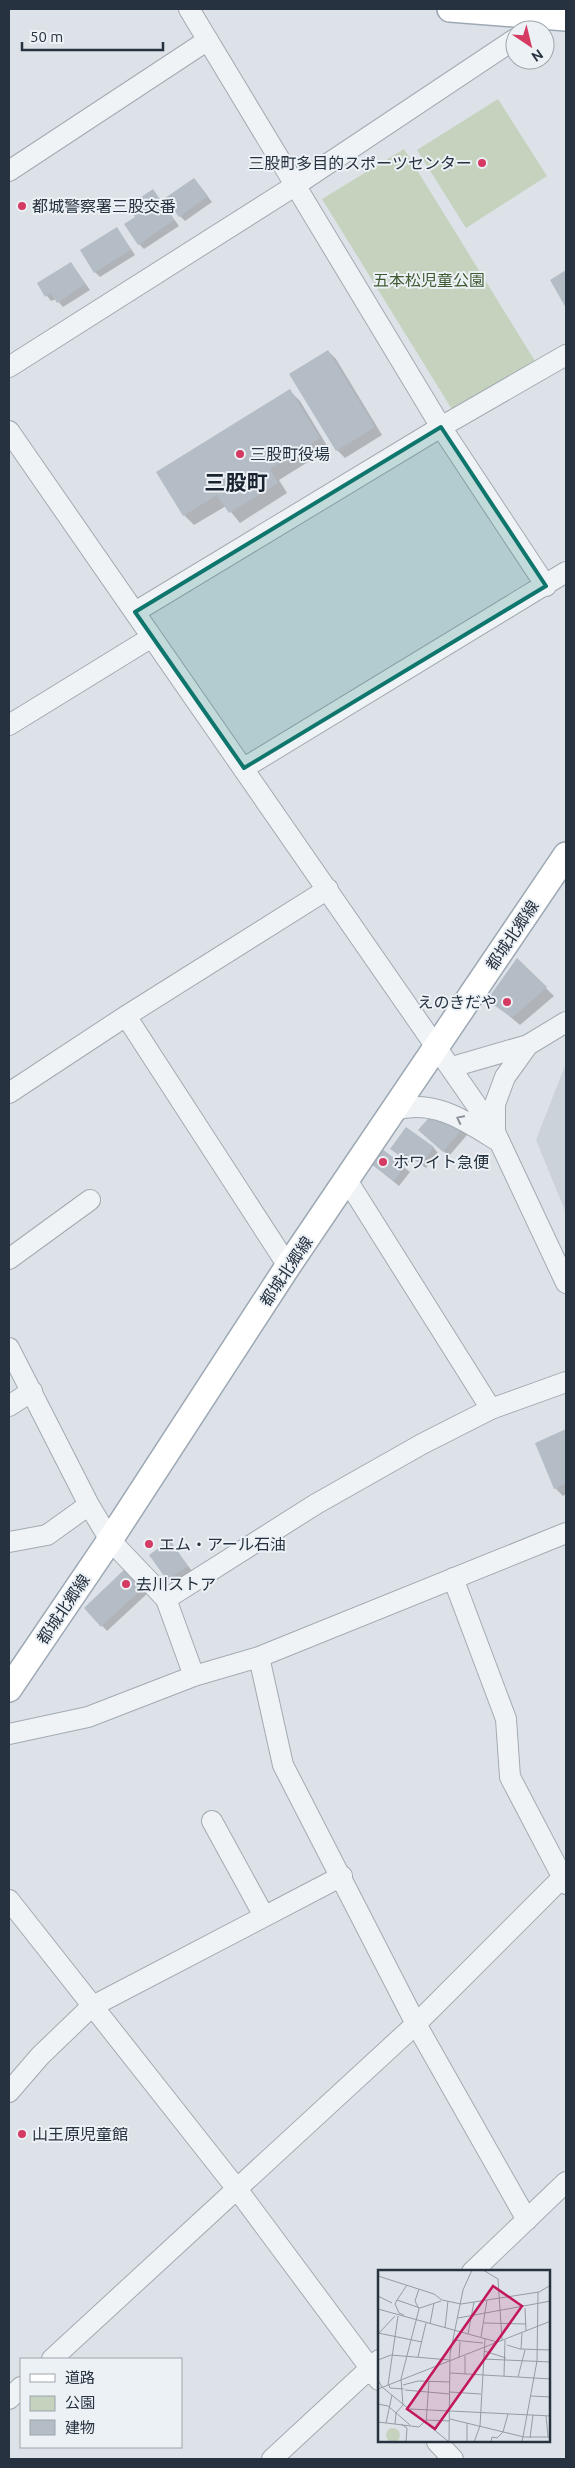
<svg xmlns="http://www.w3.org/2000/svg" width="575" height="2468" viewBox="0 0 575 2468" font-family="Ubuntu,'Noto Sans JP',sans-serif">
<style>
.built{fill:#cbd2da}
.green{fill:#c5d2be}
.shadow{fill:#0003}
.building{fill:#b4bcc5}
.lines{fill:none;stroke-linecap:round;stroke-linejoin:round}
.minor-casing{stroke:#a2aab2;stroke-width:22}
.major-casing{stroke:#9ca8b4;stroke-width:28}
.minor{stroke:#f0f3f6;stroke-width:20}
.major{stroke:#fff;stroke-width:25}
.oneway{stroke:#8b929a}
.marked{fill:#0f766e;fill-opacity:0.2;stroke:#0f766e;stroke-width:4;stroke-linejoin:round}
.poi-dot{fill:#d53a63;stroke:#ecf1f5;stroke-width:2}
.labels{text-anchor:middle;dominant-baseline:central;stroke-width:4;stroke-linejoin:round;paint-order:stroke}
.poi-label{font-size:16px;fill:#26323f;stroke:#ecf1f5;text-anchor:start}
.park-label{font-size:16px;fill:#3f5b32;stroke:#ecf1f5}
.street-label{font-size:16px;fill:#26323f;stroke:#ecf1f5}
.district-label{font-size:21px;font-weight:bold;fill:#18232f;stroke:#ecf1f5}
.inset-road{fill:none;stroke:#949ca4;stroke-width:1}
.view{fill:#c2185b;fill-opacity:0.15;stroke:#c2185b;stroke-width:2.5}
.inset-edge{fill:none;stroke:#26323f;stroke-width:2.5}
</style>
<rect width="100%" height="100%" fill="#dde2e8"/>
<path class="built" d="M566,1063v150l-30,-73z"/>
<path class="green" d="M498,99l49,77 -81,52 -49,-78z
M404,149l131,212 -82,50 -131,-212z"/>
<path class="shadow" d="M194,179l18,23 -27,19 -5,-5z
M153,190l26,36 -35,23 -5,-5 -2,-27z
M117,228l18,27 -35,22 -5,-5z
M71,263l19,27 -27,17 -7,-8 -5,2 -13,-17z
M328,351l8,8 46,76 -37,23 -8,-8z
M290,391l10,10 29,48 -50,31 8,13 -47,30 -14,-17 -32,19 -10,-10z
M517,960l37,36 -34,29 -31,-26z
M448,1126l14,4 5,5 -18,21 -24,-21z
M378,1147l32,25 -11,14 -31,-25z
M433,1147l5,6 -12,15 -14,-10 -3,5 -12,-9z
M566,1431v63l-3,2 -8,-8 -19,-45z
M170,1542l22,29 -19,13 -5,-5z
M128,1568l22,23 -43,40 -21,-23z"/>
<path class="building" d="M194,178l14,18 -29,21 -14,-19z
M153,189l21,31 -36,25 -14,-21 11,-7 -7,-11z
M117,227l14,23 -37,23 -14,-23z
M71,262l14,22 -28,19 -6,-10 -6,4 -8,-14z
M566,270v38l-16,-28z
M328,350l47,77 -39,24 -47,-77z
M290,389l30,49 -50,31 8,14 -49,30 -12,-18 -34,21 -27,-44z
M517,958l30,29 -35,31 -25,-18z
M433,1113l14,12 5,-5 10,9 -19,23 -25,-22z
M406,1127l28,20 -13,17 -15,-10 -3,4 -13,-9z
M378,1146l27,20 -11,15 -27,-20z
M566,1429v54l-12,6 -19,-46z
M170,1540l18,26 -21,14 -18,-25z
M128,1566l18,19 -45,42 -17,-19z"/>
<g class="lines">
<g class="minor-casing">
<path id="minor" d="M189,9l252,418 105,159
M9,171l199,-131
M9,367l287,-182 219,-146
M9,431l486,701 71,151
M135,612l306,-185 125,-72
M9,725l143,-88
M244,768l322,-196
M126,1016l162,250
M452,1067l76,-22 38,-23
M9,1093l117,-77 202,-127
M394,1110c41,-11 70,10 104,31
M495,1132v-28l10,-27 23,-32
M347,1180l144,229
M9,1259l81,-59
M9,1348l80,157 21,35 56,59 28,77
M9,1406l23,-15
M9,1542l38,-7 42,-30
M453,1578l53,141 4,58 56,107
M166,1599l150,-95 106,-60 69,-35 75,-27
M259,1657l24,108 133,259 111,196
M9,1734l79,-17 106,-41 65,-19 307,-124
M212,1821l52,95
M9,1900l228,289 142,191
M9,2092l31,-36 51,-49 251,-131
M472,2272l94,-90
M52,2359l364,-335 150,-150
M9,2399l12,-12
M437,2442l16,17
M272,2459l107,-99"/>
</g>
<g class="major-casing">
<path id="major" d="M450,9l116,9
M9,1689l101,-149 178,-274 278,-411"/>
</g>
<use href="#minor" class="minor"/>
<use href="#major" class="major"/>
</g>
<defs><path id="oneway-chevron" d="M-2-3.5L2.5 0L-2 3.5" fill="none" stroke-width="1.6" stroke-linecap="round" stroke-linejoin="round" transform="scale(1.25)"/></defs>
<use class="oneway" href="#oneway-chevron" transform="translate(460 1119) rotate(-154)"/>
<path class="marked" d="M441,427l105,159 -302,182 -109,-156z"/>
<g class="poi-dot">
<circle cx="482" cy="163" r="5"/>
<circle cx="22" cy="206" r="5"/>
<circle cx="240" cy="454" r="5"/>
<circle cx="507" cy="1002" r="5"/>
<circle cx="383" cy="1162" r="5"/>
<circle cx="149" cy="1544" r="5"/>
<circle cx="126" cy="1584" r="5"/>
<circle cx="22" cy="2134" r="5"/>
</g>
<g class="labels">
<g class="poi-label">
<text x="472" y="163" text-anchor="end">三股町多目的スポーツセンター</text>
<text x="32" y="206">都城警察署三股交番</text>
<text x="250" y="454">三股町役場</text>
<text x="497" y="1002" text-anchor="end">えのきだや</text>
<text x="393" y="1162">ホワイト急便</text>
<text x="159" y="1544">エム・アール石油</text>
<text x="136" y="1584">去川ストア</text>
<text x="32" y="2134">山王原児童館</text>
</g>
<g class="park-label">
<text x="429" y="280">五本松児童公園</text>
</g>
<g class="street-label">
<text transform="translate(512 935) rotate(-56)">都城北郷線</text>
<text transform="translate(286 1271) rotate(-56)">都城北郷線</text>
<text transform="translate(63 1609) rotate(-56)">都城北郷線</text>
</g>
<g class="district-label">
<text x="236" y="482">三股町</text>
</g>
</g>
<g transform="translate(378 2270)">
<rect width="172" height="172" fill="#dde2e8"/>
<path d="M8 165a7 7 0 1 1 14 0a7 7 0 1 1-14 0Z" fill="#c5d2be"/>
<path class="inset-road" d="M105,0l15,9 4,61M0,6l56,18 8,6 19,4 78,-12 12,-7M29,15l-10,15 23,8 21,-7M0,26l14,7M19,30l-2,4 4,9 5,2M147,38l1,23M0,39l119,33M80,48l93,-17M106,53l42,1M52,54l4,-21M67,58l3,-27M0,63l44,9M1,63l16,-17M90,64l6,-32M103,67l6,-37M75,70l30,3M129,75l13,4 31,1M143,79l1,-16M106,81l22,7M40,87l8,-34M81,88l1,-16M105,89l68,3M0,90l13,-5 59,5M72,103l101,6M87,104v-18M126,106l1,-36M140,107l7,-27M0,110l4,7 67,55M10,115l10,-69M11,115l1,3 14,1M25,115l15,-4 32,1M0,119l173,-68M27,120l45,4M72,122l31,2M153,126l20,1M0,134l10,2 22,19M32,139l141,7M168,146l2,21M72,149l74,18h27M48,150l24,1M0,152l41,5 5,-5M8,153l6,-28M17,154l1,-11 7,-8 -2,-26 18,-70 -4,-8 4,-12M23,154l6,4 -1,14M48,154l3,-43M152,168l3,-23M71,171l1,-87 13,-64 9,-20M89,172v-19M96,172l6,-16 5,-87M113,172l1,-5 5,1 6,-6 5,-18M144,172l15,-81 1,-69"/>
<path class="view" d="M115,16l29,20 -87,123 -28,-20z"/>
<rect width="172" height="172" class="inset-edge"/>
</g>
<rect width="575" height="2468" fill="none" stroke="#26323f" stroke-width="20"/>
<rect x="20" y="2358" width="162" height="90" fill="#ecf1f5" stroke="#9da5ac"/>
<rect x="30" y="2374" width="25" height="8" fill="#ffffff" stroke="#9da5ac"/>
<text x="65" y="2383" font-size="15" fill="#26323f">道路</text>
<rect x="30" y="2396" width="25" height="15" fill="#c5d2be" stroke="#9da5ac"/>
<text x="65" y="2408" font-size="15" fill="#26323f">公園</text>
<rect x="30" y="2420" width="25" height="15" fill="#b4bcc5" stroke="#9da5ac"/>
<text x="65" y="2433" font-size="15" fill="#26323f">建物</text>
<g transform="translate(530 45) rotate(145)"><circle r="24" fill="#ecf1f5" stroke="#9da5ac"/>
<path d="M0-4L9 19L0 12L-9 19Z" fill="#d53a63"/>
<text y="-8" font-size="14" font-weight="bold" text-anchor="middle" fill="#26323f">N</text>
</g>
<path d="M22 42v8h141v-8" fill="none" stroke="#26323f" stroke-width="2.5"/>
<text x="30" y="42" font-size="15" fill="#26323f" stroke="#ecf1f5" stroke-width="4" paint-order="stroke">50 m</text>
</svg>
